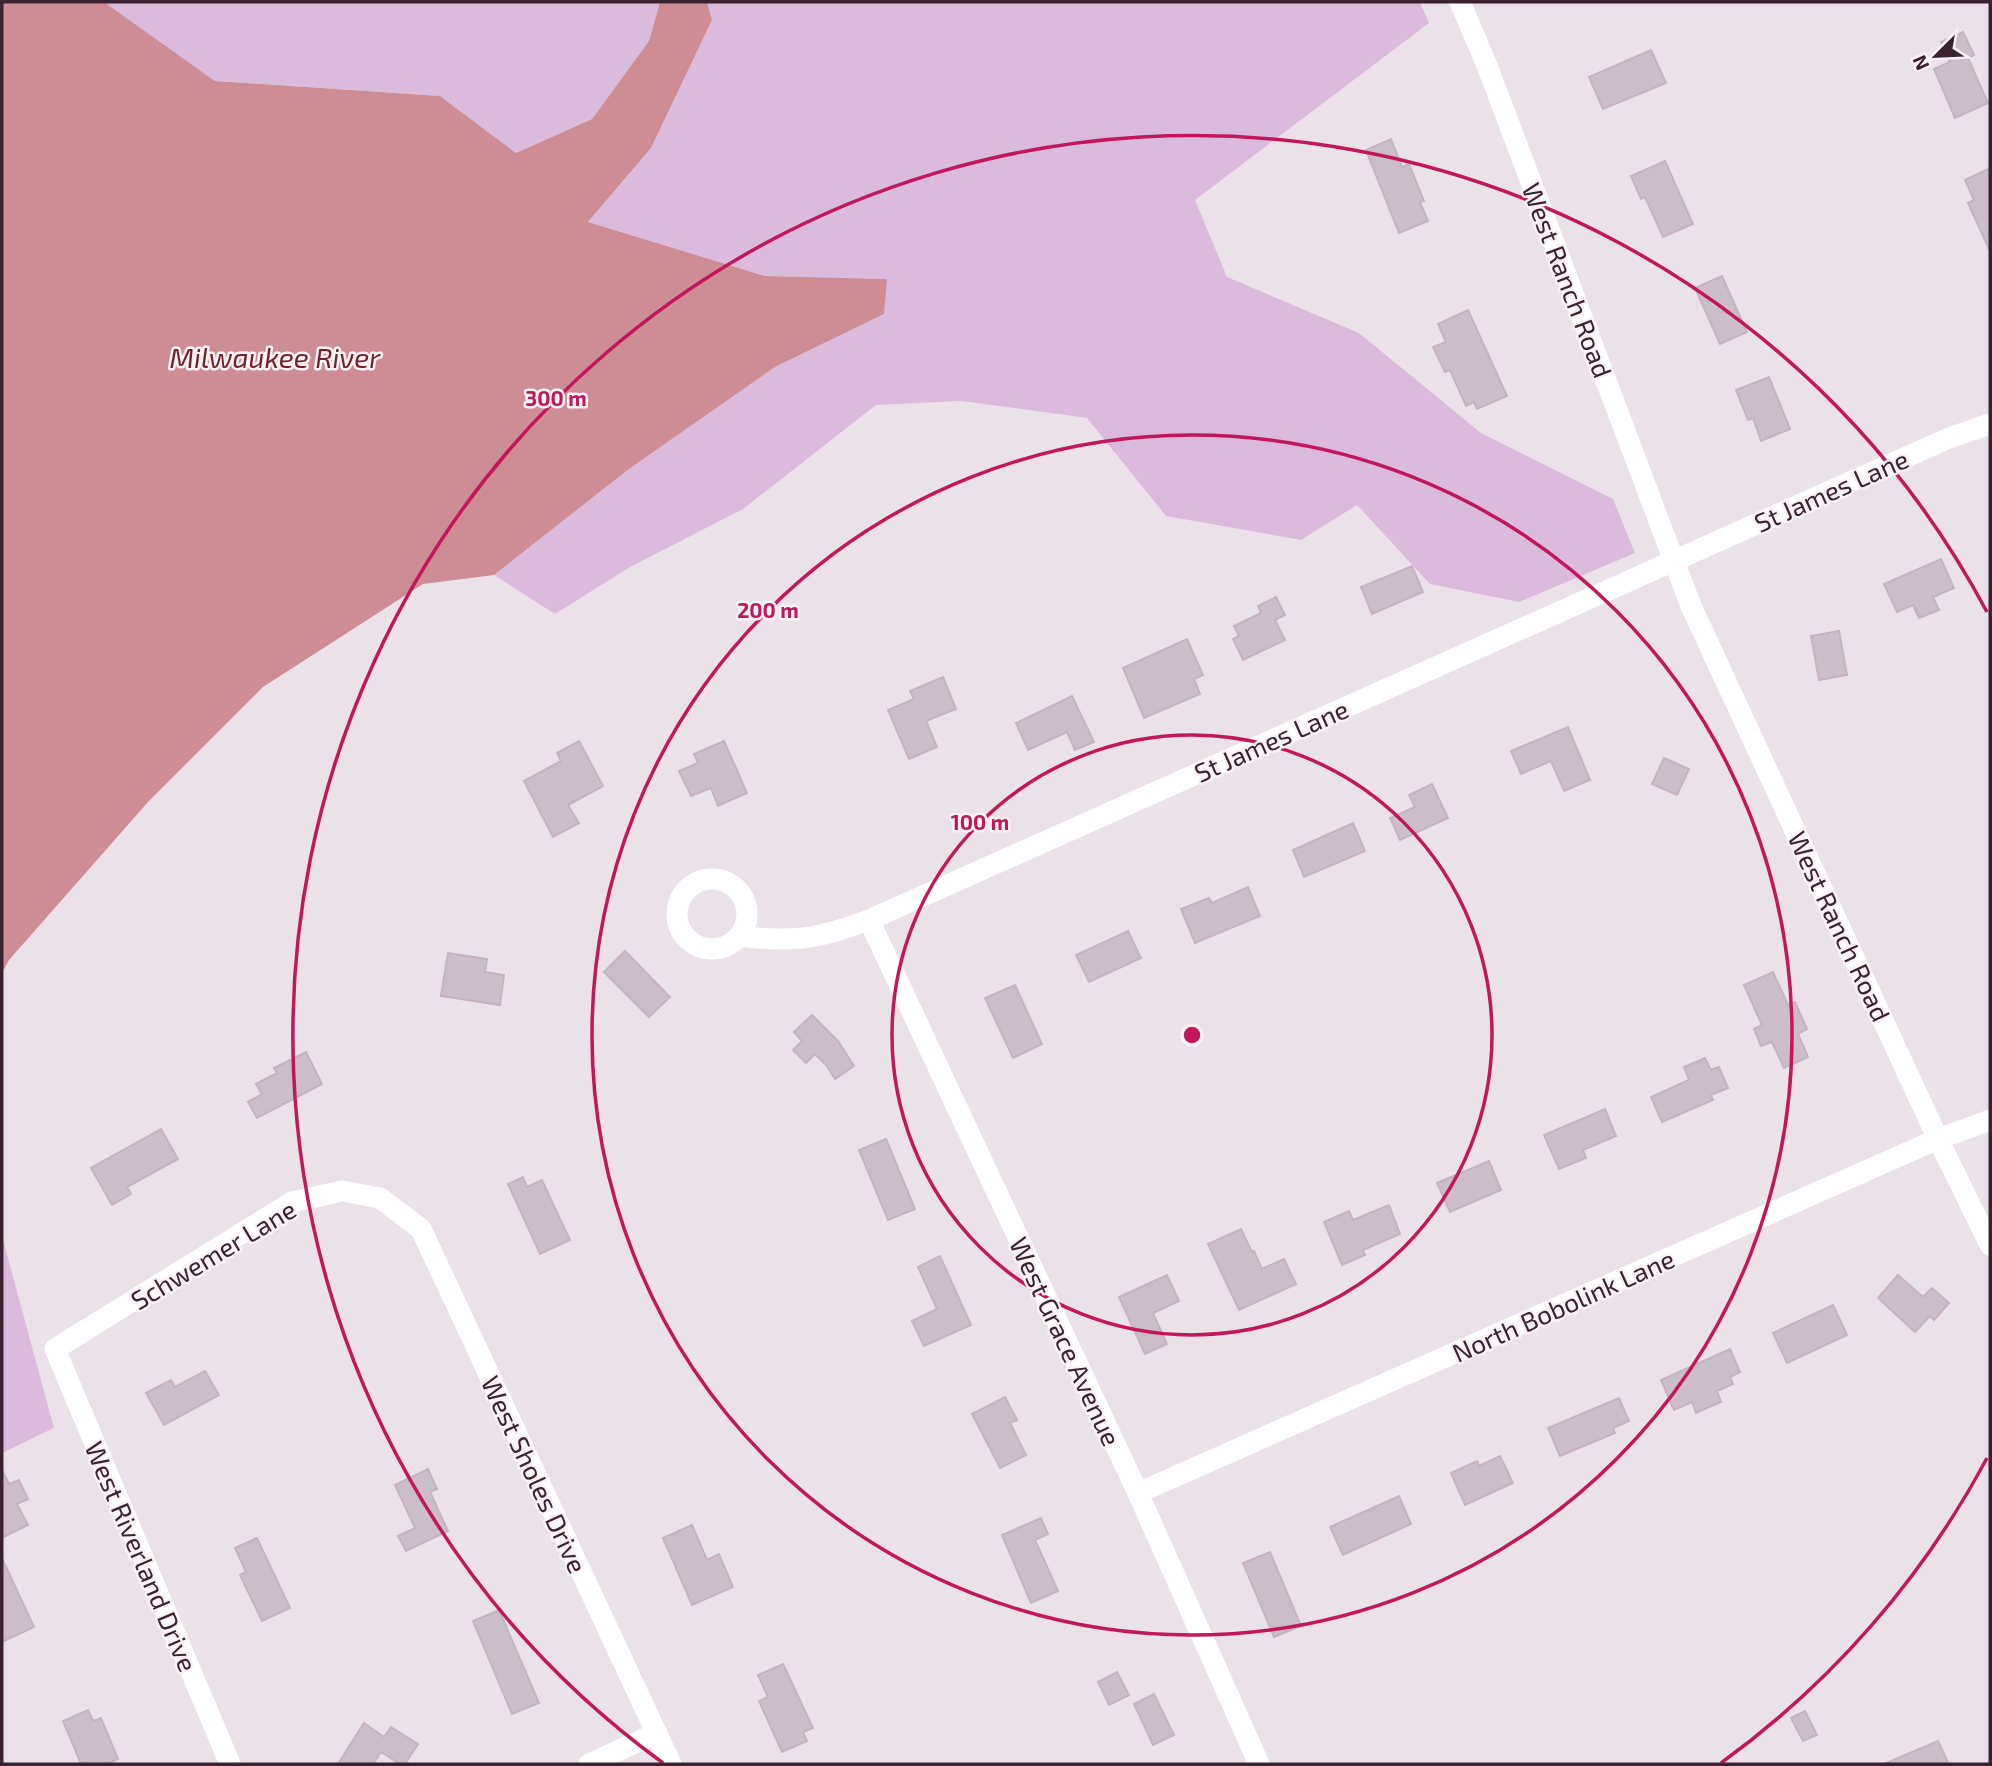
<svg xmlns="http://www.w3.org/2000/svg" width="1992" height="1766" viewBox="0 0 1992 1766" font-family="'Exo 2',sans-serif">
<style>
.green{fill:#dbbbdc}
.water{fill:#ce8c94}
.building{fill:#ccbec8;stroke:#c5b4c0;stroke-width:2}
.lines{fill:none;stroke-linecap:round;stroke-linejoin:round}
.street{stroke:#fff;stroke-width:21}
.ring{fill:none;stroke:#c2185b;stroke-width:3.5}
.labels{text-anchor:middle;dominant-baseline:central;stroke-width:5;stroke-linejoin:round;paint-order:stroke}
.street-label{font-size:26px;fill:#3b2230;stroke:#f8f2f7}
.water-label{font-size:28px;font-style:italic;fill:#751f28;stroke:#f8f2f7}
.centre{fill:#c2185b;stroke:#f8f2f7;stroke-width:3.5}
.ring-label{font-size:21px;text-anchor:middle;font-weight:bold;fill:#c2185b;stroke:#f8f2f7;stroke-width:5;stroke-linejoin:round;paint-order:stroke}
</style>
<rect width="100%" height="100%" fill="#ebe2e9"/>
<path class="green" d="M104,2h556l-11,39 -57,78 -76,34 -76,-57 -225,-15z
M707,2h713l9,21 -234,177 32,77 132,56 122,100 132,66 22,54 -116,49 -89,-18 -73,-79 -56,35 -135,-24 -79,-98 -125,-17 -86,4 -133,104 -113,58 -75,47 -61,-39 135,-106 146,-102 109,-53 2,-35 -121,-3 -177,-54 63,-74 61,-128z
M2,1236l52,192 -52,25z"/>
<path class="water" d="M2,2h102l111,79 225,15 76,57 76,-34 57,-78 11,-39h47l5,18 -61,128 -63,74 177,54 122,3 -3,35 -109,53 -146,102 -135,106 -71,9 -160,103 -115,115 -139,158 -7,13z"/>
<path class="building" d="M1963,32l11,23 -6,3 20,45 -33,15 -21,-49 16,-7 -9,-20z
M1651,50l15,33 -63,26 -14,-32z
M1391,139l11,28 7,-3 15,37 -4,1 8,19 -29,12 -33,-83z
M1665,161l28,63 -30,13 -18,-40 -4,2 -10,-23z
M1990,168v83l-22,-48 6,-3 -9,-20z
M1722,276l25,56 -27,12 -25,-56z
M1468,310l39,86 -30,13 -3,-7 -8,4 -16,-36 -5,2 -12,-25 13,-5 -8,-18z
M1769,377l21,52 -29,12 -8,-23 -5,2 -12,-30z
M1941,559l13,29 -21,9 6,13 -20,8 -6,-13 -16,7 -13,-28z
M1412,566l11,26 -51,22 -11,-27z
M1276,597l9,18 -10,5 10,20 -42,20 -10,-21 6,-3 -5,-10 27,-13 -3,-7z
M1839,631l8,44 -28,5 -8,-44z
M1187,639l16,36 -9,4 6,15 -56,24 -21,-50z
M943,677l13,32 -30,12 11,26 -28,12 -21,-49 26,-11 -4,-8z
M1072,696l22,46 -19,8 -8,-18 -39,18 -12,-27z
M1568,727l22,53 -26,11 -13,-30 -30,13 -10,-23z
M579,741l24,45 -35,19 11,18 -26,14 -29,-56 37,-20 -4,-8z
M724,741l23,52 -29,13 -7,-18 -20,8 -12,-25 19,-8 -4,-9z
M1664,758l25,11 -12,26 -25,-11z
M1432,784l16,34 -48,22 -10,-22 25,-11 -6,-12z
M1353,823l12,28 -61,26 -11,-27z
M1248,887l12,29 -65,27 -14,-34 28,-11 3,5z
M1128,931l13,27 -52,24 -13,-27z
M625,951l45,46 -21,20 -45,-45z
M448,953l39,6 -2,13 19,3 -4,30 -59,-9z
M1773,972l15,33 7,-3 12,27 -9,5 10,23 -24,11 -12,-26 -11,4 -7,-17 8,-4 -18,-40z
M1015,985l27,59 -29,14 -28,-60z
M812,1015l26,26 16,25 -19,13 -8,-13 -12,-12 -9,9 -13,-13 9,-9 -8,-9z
M306,1052l16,32 -65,34 -9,-16 14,-8 -6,-10 21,-11 -3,-5z
M1705,1058l6,12 8,-3 9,21 -17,7 2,5 -51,22 -11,-25 38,-17 -5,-13z
M1605,1109l11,27 -33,14 3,8 -27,11 -15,-34z
M161,1129l17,30 -51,28 4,7 -19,11 -21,-37z
M886,1139l29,70 -27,11 -29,-70z
M1489,1161l12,29 -51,22 -13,-29z
M523,1177l4,10 15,-7 28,60 -30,14 -32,-70z
M1389,1205l11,29 -37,16 2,5 -23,10 -18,-43 25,-11 4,9z
M1241,1229l11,23 2,-1 8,18 22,-10 12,25 -57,26 -31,-66z
M940,1256l31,69 -47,21 -12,-25 25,-12 -19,-42z
M1167,1275l12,26 -26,12 14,31 -22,10 -26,-57z
M1898,1275l25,22 9,-9 17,15 -15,17 -4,-4 -15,16 -37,-34z
M1833,1305l14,30 -60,28 -14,-30z
M1730,1349l10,23 -10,5 3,7 -16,7 4,11 -25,11 -4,-11 -18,8 -13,-30z
M205,1371l14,24 -55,30 -18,-32 25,-13 4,7z
M1005,1397l12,23 -7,3 16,32 -26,13 -28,-54z
M1619,1398l10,23 -16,7 2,5 -55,23 -12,-28z
M1500,1456l13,27 -48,22 -14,-32 26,-12 2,5z
M428,1469l9,20 -7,3 18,39 -42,20 -8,-15 17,-8 -20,-43z
M2,1470l7,14 10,-4 9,19 -11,5 11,21 -26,13z
M1399,1496l12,28 -68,31 -13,-28z
M1041,1518l7,16 -13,6 23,51 -27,12 -29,-68z
M692,1525l15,35 12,-6 14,33 -41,18 -29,-67z
M257,1538l33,70 -28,13 -22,-46 6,-3 -11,-24z
M1270,1552l31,74 -27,11 -31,-74z
M2,1558l32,69 -32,15z
M499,1610l40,93 -27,11 -39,-93z
M783,1664l30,64 -10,4 4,9 -25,11 -23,-51 9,-4 -10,-22z
M1117,1672l12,23 -20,10 -11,-23z
M1154,1694l20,41 -21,10 -19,-41z
M88,1710l5,11 8,-3 17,41 -12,5h-25l-18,-43z
M1805,1711l12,24 -14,6 -12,-23z
M364,1723l20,14 7,-10 27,17 -13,20h-5l-19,-12 -8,12h-35z
M1938,1741l11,23h-65z"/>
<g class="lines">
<path class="street" d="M1460,2l28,66 203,538 247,533 52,106
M677 914a35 35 0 1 1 70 0a35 35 0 1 1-70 0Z
M869,920l269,573 121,271
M739,936c54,7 79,3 130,-16l1080,-482 41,-14
M1138,1493l800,-354 52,-19
M230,1764l-175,-415 237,-147 50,-11 38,7 41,31 250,535
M589,1764l68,-31"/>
</g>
<g class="ring">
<circle cx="1192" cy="1035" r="300"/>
<circle cx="1192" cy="1035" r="600"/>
<path d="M1987 1458A900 900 0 0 1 1721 1763M663 1763A900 900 0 1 1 1987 612"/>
</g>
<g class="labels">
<g class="street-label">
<text transform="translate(1568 280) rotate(69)">West Ranch Road</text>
<text transform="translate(1831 490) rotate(-24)">St James Lane</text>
<text transform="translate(1271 740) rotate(-24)">St James Lane</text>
<text transform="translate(1840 926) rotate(65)">West Ranch Road</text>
<text transform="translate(213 1254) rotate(-31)">Schwemer Lane</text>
<text transform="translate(1563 1305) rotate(-24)">North Bobolink Lane</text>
<text transform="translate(1066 1341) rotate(65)">West Grace Avenue</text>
<text transform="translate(535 1474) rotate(65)">West Sholes Drive</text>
<text transform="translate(142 1556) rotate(67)">West Riverland Drive</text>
</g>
<g class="water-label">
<text x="275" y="357">Milwaukee River</text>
</g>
</g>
<circle cx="1192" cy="1035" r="10" class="centre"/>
<g class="ring-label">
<text x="556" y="406">300 m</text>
<text x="768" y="618">200 m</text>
<text x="980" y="830">100 m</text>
</g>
<rect width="1992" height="1766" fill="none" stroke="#3b2230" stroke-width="7"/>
<g transform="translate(1936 56) rotate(246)" stroke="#f8f2f7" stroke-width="5" paint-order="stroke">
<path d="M0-5L12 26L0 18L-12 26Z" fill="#3b2230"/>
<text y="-10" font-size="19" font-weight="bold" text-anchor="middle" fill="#3b2230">N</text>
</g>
</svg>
